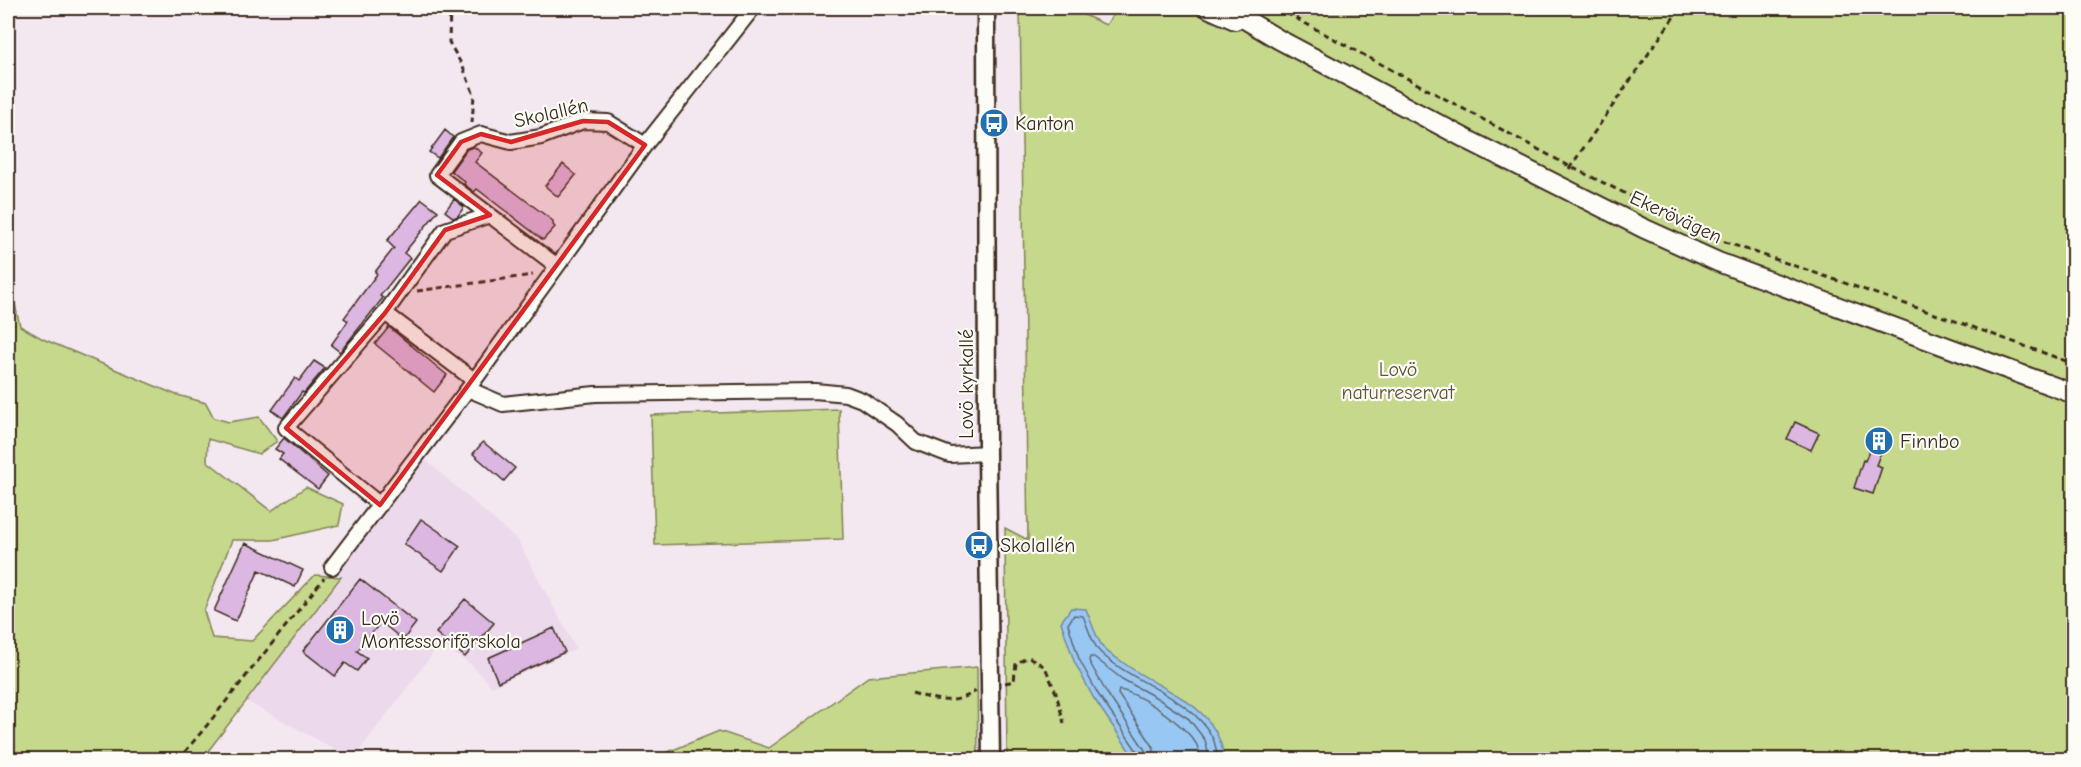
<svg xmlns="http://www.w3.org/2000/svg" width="2081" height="767" viewBox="0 0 2081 767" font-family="'Comic Neue',sans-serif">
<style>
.built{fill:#ecd9ec}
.green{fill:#c6d88c;stroke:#808155;stroke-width:1.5}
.water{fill:#99c7f3;stroke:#73889e;stroke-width:1.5}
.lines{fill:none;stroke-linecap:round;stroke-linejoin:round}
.shore{stroke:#616973;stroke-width:1.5}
.building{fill:#dcb7e1;stroke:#3b2a1e;stroke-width:1.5}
.minor-casing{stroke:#3b2a1e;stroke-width:18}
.tertiary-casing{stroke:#3b2a1e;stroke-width:21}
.secondary-casing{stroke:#3b2a1e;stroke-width:22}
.path{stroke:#3b2a1e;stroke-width:3;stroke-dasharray:6 4.5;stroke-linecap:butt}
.minor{stroke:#fdfcf7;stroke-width:14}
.tertiary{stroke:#fdfcf7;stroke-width:16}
.secondary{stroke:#fdfcf7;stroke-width:18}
.marked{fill:#d62828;fill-opacity:0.2;stroke:#d62828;stroke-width:4.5;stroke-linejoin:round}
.labels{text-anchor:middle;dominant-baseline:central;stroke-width:4.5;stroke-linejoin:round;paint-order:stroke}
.street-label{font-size:20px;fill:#3b2a1e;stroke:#fdfcf7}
.poi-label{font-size:20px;fill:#3b2a1e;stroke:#fdfcf7;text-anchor:start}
.park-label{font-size:20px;fill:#5e563a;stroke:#fdfcf7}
</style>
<rect width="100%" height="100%" fill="#f3e7f0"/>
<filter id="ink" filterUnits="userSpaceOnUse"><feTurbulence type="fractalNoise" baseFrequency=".0167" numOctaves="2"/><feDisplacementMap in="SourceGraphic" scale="12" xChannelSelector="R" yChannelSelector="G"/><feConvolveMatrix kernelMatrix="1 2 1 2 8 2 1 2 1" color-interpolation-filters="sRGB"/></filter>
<g filter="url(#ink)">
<path class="built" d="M421,456l97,85 58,108 -84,38 -19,-21 -33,-22 -87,115 -107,-58 95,-124 -4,-9z"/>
<path class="green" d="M1020,8h49l37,17 12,-17h955v751h-1066l-2,-231 23,12z
M8,275l12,51 23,13 131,55 32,9 8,15 15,4 30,-5 18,24 -18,13 -51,-15 -1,22 64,50 35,-24 37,17 -4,21 -66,15h-41l-28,71 8,27 40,3 63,-66 26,2 -139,182h-194z
M839,409l4,130 -188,6 -4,-130z
M977,667l1,92h-327l68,-28 50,17 99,-71z"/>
<path class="water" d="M1071,608l15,1c5,12 9,27 17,38 4,6 12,10 18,14 38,30 97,41 103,98h-89l-42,-62 -19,-36 -13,-39z"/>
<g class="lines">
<path class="shore" d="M1140,760l-1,-6 -41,-60 -19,-35 -11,-35 6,-9 9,1c5,11 9,29 18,37 30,29 93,46 111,84 4,6 4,15 6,23
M1147,760l-2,-10 -40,-60 -16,-29 1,-4h4l28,22 35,19 32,21 16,21 5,20
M1156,760l-3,-14 -35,-52 1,-4c21,3 64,34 76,52 4,5 5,12 6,18"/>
</g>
<path class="building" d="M445,130l8,7 -15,21 -9,-6z
M474,147l8,6 -7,9 78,59v4l2,2 -12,13 -66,-51 -3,3 -10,-8 1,-2 -14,-11 16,-22z
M563,164l13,11 -18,22 -13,-11z
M422,199l16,12 -34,42 6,5 -30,38 3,2 -43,54 -9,-7 17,-24 -4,-3 33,-44 -2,-2 19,-24 -7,-7z
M454,199l10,8 -6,9 -4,2 -9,-7z
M389,327l58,48 -13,17 -59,-48z
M314,361l11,7 -21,25 -2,-1 -19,26 -11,-8 23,-32 4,3z
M1795,422l24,11 -8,17 -24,-11z
M1877,430l11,4 -12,31 6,2 -9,27 -19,-6 9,-28 2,1z
M284,438l44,38 -10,13 -39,-30 4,-5 -8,-5z
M483,442l32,26 -11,13 -31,-27z
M421,519l39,27 -17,25 -39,-27z
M245,543l58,27 -8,17 -36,-17 -23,51 -22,-10z
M360,579l56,44 -13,17 -22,-18 -24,29 10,7 -10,13 -12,-8 -10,13 -32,-25z
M465,599l29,24 -29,34 -29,-24z
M554,628l11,24 -67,30 -10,-24z"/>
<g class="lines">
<g class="minor-casing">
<path id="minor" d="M557,266l-120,-91 24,-33 20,-8 30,8 30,-5 42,-16 25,1 37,23
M385,313l89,67
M468,389l35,15 92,-10 220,-3 31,3 16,6 35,24 19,18 34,13 37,-2
M380,505l-94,-77 99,-115 60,-83 45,-15
M332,567l136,-178 177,-244 108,-137"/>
</g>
<g class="tertiary-casing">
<path id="tertiary" d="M986,8l1,445 4,307"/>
</g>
<g class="secondary-casing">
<path id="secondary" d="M1208,8l27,12
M1226,8l52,31 192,102 173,87 75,34 356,132"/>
</g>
<path class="path" d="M450,8l-1,34 14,25 11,28 -2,28
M1277,8l294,159 154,75 242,83 107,39
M1569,169l111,-161
M417,291l116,-16
M1005,683l9,-2 2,-18 13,-6 16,10 11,26 8,30
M912,693c25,7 41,13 64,-2
M178,760l26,-31 120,-151"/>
<use href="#minor" class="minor"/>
<use href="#tertiary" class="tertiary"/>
<use href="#secondary" class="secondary"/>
</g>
</g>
<path class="marked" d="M583,121l25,1 37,23 -265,360 -94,-77 99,-115 60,-83 45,-15 -53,-40 24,-33 20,-8 30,8z"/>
<defs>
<g id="bus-disc" transform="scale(1.5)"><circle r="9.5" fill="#1f6fb2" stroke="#fdfcf7"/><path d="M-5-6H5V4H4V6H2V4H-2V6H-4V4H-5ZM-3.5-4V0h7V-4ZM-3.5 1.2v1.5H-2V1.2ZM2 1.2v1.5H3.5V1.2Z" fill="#fff"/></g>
<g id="building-disc" transform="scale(1.5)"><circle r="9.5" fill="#1f6fb2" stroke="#fdfcf7"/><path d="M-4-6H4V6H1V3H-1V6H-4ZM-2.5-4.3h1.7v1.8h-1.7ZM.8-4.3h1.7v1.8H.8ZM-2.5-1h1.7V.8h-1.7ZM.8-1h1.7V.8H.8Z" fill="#fff"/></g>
</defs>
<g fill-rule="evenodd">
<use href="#bus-disc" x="994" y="123"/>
<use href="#building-disc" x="1879" y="441"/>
<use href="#bus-disc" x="979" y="545"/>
<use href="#building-disc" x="340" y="630"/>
</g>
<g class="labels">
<g class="street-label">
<text transform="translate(551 113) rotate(-13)">Skolallén</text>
<text transform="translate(1676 217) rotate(25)">Ekerövägen</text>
<text transform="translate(966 384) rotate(-90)">Lovö kyrkallé</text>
</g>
<g class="poi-label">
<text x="1015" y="123">Kanton</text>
<text x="1900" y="441">Finnbo</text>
<text x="1000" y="545">Skolallén</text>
<text x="361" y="618">Lovö<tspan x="361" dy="23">Montessoriförskola</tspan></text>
</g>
<g class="park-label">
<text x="1398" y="369">Lovö<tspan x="1398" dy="23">naturreservat</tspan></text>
</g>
</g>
<rect width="2081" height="767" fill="none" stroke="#fdfcf7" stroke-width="30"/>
<rect x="15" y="15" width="2051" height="737" fill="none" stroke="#3b2a1e" stroke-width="2" filter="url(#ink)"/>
</svg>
